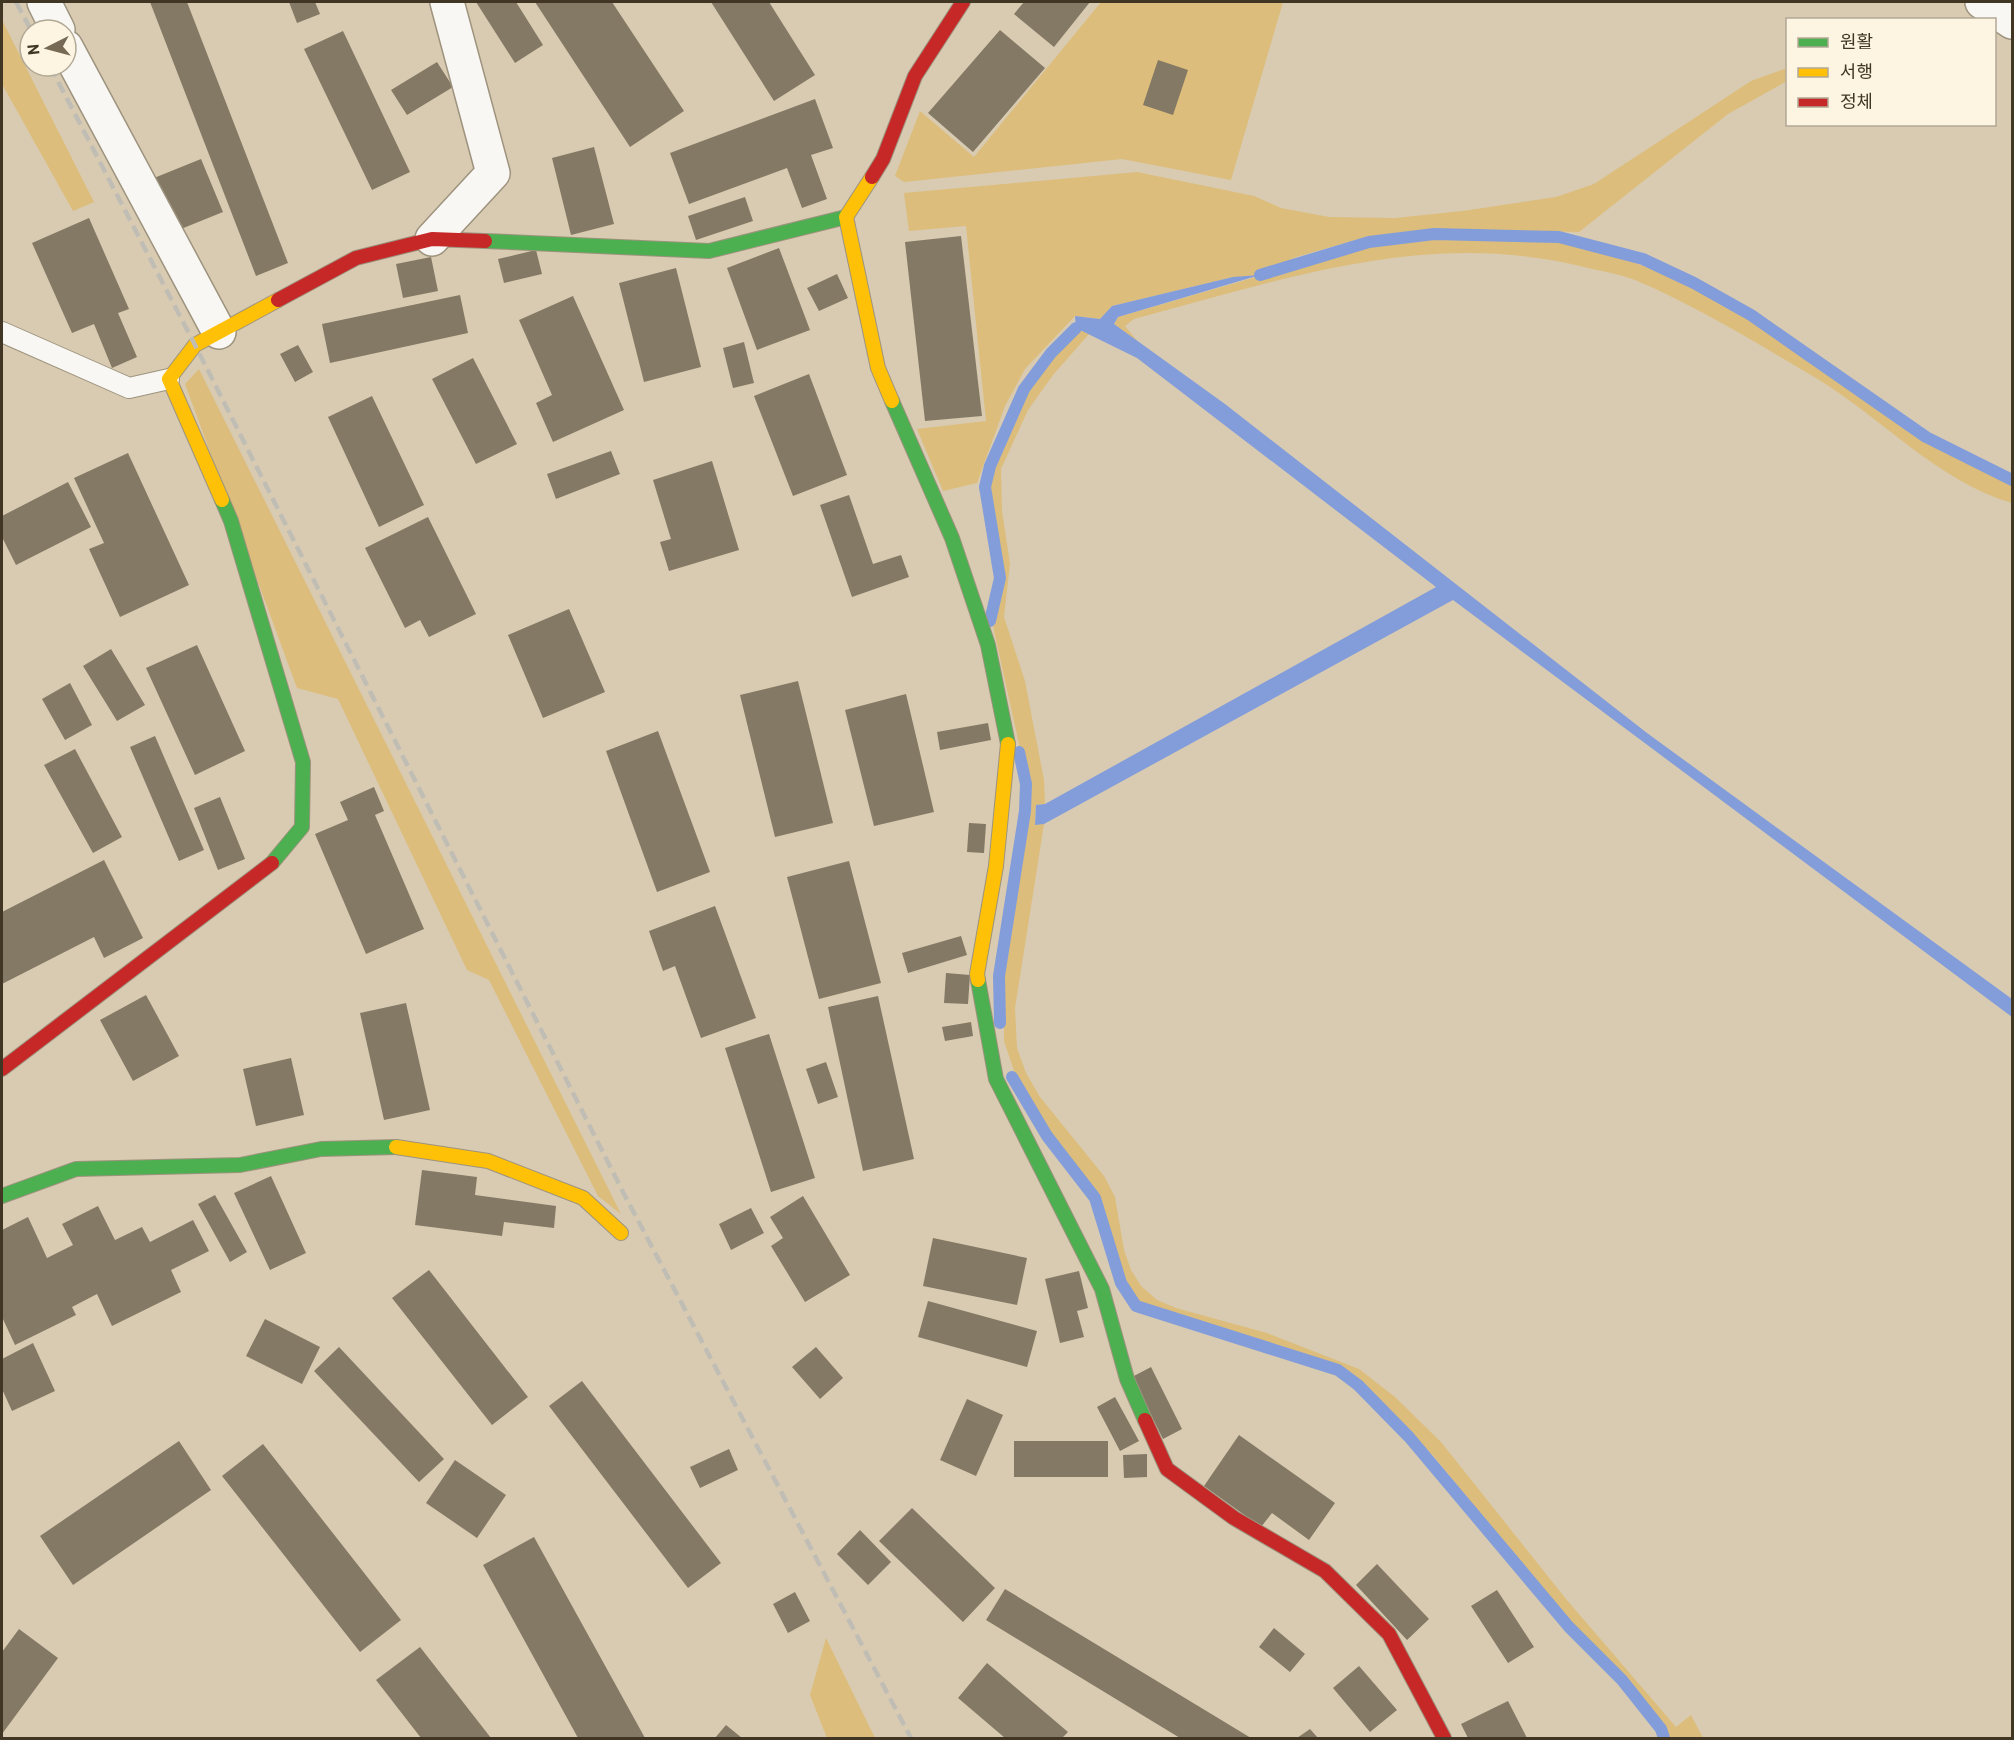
<svg xmlns="http://www.w3.org/2000/svg" width="2014" height="1740" viewBox="0 0 2014 1740" font-family="Barlow,'Noto Sans KR',sans-serif">
<style>
.green{fill:#dcbd7b}
.water{fill:#839dda}
.lines{fill:none;stroke-linecap:round;stroke-linejoin:round}
.stream{stroke:#839dda;stroke-width:12}
.building{fill:#837965}
.lane-casing{stroke:#9d937e;stroke-width:22}
.street-casing{stroke:#9d937e;stroke-width:36}
.fast-casing{stroke:#9d937e;stroke-width:16}
.slow-casing{stroke:#9d937e;stroke-width:16}
.jam-casing{stroke:#9d937e;stroke-width:16}
.lane{stroke:#f9f7f3;stroke-width:20}
.street{stroke:#f9f7f3;stroke-width:33}
.fast{stroke:#4caf50;stroke-width:14}
.slow{stroke:#ffc107;stroke-width:14}
.jam{stroke:#c62828;stroke-width:14}
.rail{stroke:#c0bdb5;stroke-width:4.5;stroke-dasharray:12 6;stroke-linecap:butt}
</style>
<rect width="100%" height="100%" fill="#d9cbb1"/>
<path class="green" d="M1101,2h182l-52,178 -109,-21 -218,23 -9,-6 25,-65 54,46z
M2,20l92,182 -21,9 -71,-127z
M1787,68v13l-59,33 -149,118 -146,-3 -67,8 -70,20 -33,17c34,-5 68,-19 102,-26 63,-12 146,-16 209,-3 56,11 108,36 157,63l190,129 91,48v18c-75,-22 -130,-85 -196,-125 -56,-33 -121,-73 -181,-98 -16,-6 -34,-9 -51,-13 -156,-39 -299,12 -450,52l-9,7 16,20 -27,-22 4,-7 138,-40h-23l-121,29 -12,13 -25,-3 -50,53 -20,37 -28,77 -34,8 -26,-62 69,-8 -20,-195 -57,5 -5,-38 233,-21 117,24 27,12 48,9 66,1 68,-7 93,-14 38,-13 157,-103z
M1078,329l11,5 -36,41 -25,35 -27,59 1,42 8,53 -6,53 21,64 19,99 1,24 -9,1 -1,19h9l-29,184 2,40 9,25 14,24 64,79 11,21 9,53 7,20 10,16 16,14 19,8 91,25 92,36 36,28 46,45 125,157 110,128 15,-12 12,23h-35l-10,-22 -33,-39 -54,-53 -136,-166 -50,-53 -26,-23 -22,-15 -156,-48 -36,-13 -15,-13 -7,-12 -14,-41 -11,-44 -48,-62 -35,-60 -11,-33v-64l24,-192 -37,-168 11,-39 -15,-91 4,-20 34,-77z
M199,369l422,845 -23,-18 -109,-216 -22,-10 -129,-271 -41,-11 -112,-304z
M826,1638l49,100h-48l-17,-43z"/>
<path class="water" d="M1260,275l-142,42 -4,7 111,80 422,329 365,266v18l-559,-417 -409,224 -9,1 1,-20 9,-1 391,-217 -299,-229 -61,-30 -1,-12 25,3 12,-13 121,-29z"/>
<g class="lines">
<path class="stream" d="M1260,275l109,-33 65,-8 125,3 84,22 51,24 57,32 175,122 86,43
M990,621l10,-43 -15,-91 5,-21 34,-77 27,-36 25,-25
M1000,1023l-1,-47 26,-165 1,-27 -7,-32
M1012,1077l35,59 48,62 26,85 15,23 202,64 20,15 51,52 160,190 53,53 39,49 3,9"/>
</g>
<path class="building" d="M150,2h37l101,261 -32,13z
M289,2h26l5,12 -23,9z
M476,2h40l27,43 -28,18z
M535,2h77l72,109 -54,36z
M711,2h58l46,73 -41,26z
M1024,2h66l-36,45 -40,-33z
M1000,30l45,38 -72,84 -45,-39z
M343,31l67,141 -38,18 -68,-141z
M1158,60l30,10 -15,45 -30,-10z
M437,62l16,25 -46,28 -16,-25z
M815,99l18,49 -22,7 16,44 -25,9 -15,-40 -98,36 -19,-51z
M594,147l20,77 -43,11 -19,-77z
M201,159l22,53 -47,19 -22,-53z
M745,197l8,24 -57,19 -8,-24z
M89,218l40,91 -11,4 19,44 -25,11 -18,-44 -22,9 -40,-90z
M961,236l21,180 -57,5 -20,-179z
M779,248l31,82 -53,20 -30,-82z
M536,250l6,24 -38,9 -6,-24z
M431,257l7,34 -35,7 -7,-34z
M676,268l25,99 -57,15 -25,-99z
M837,274l11,24 -29,13 -12,-23z
M460,295l8,38 -138,30 -8,-39z
M573,296l51,114 -71,32 -17,-39 16,-8 -33,-75z
M744,342l10,41 -21,5 -10,-40z
M298,345l15,27 -18,10 -15,-28z
M473,358l44,86 -41,20 -44,-85z
M809,374l38,101 -54,21 -39,-100z
M372,396l52,109 -45,22 -51,-110z
M611,451l9,23 -64,25 -9,-25z
M128,453l61,132 -69,32 -31,-68 15,-6 -30,-65z
M712,461l27,89 -70,21 -9,-29 11,-3 -18,-59z
M68,482l23,45 -75,38 -14,-28v-21z
M849,495l24,69 28,-9 8,22 -57,20 -32,-92z
M428,517l48,97 -47,23 -9,-17 -15,8 -40,-80z
M569,609l36,83 -62,26 -35,-83z
M197,645l48,106 -50,24 -49,-107z
M111,649l34,56 -28,16 -34,-55z
M798,681l35,142 -58,14 -35,-142z
M70,683l22,42 -27,15 -23,-41z
M906,694l28,118 -60,14 -29,-116z
M988,723l3,17 -51,10 -3,-18z
M658,731l52,141 -53,20 -51,-141z
M155,736l49,114 -25,11 -49,-114z
M75,749l47,88 -29,16 -49,-88z
M374,787l10,24 -9,4 49,114 -58,25 -51,-120 33,-14 -8,-18z
M220,797l25,62 -27,11 -24,-62z
M969,823l17,1 -2,29 -17,-1z
M104,860l39,78 -39,20 -10,-21 -92,47v-72z
M849,861l32,122 -62,16 -32,-122z
M715,906l41,112 -55,20 -26,-72 -12,5 -14,-40z
M961,936l6,19 -59,18 -6,-20z
M946,973l24,2 -2,29 -24,-1z
M146,995l33,61 -46,25 -33,-61z
M878,996l36,163 -51,12 -35,-164z
M406,1003l24,107 -46,10 -24,-107z
M971,1022l2,14 -28,5 -3,-14z
M769,1034l46,144 -44,14 -46,-144z
M291,1058l13,57 -48,11 -13,-57z
M826,1062l12,35 -20,7 -12,-35z
M422,1170l55,7 -2,18 81,11 -2,22 -50,-6 -2,14 -87,-11z
M271,1176l35,77 -36,17 -36,-77z
M215,1195l32,57 -17,10 -32,-58z
M803,1196l47,79 -45,27 -34,-56 12,-8 -13,-21z
M98,1206l17,34 27,-13 8,15 43,-22 16,31 -38,19 10,22 -69,34 -15,-32 -25,13 4,8 -61,30 -13,-28v-87l26,-13 19,41 26,-13 -11,-21z
M751,1208l13,25 -33,17 -12,-26z
M933,1238l94,20 -10,47 -94,-19z
M429,1270l99,127 -36,28 -100,-127z
M1079,1271l9,37 -11,3 7,26 -24,6 -15,-64z
M928,1301l109,30 -10,36 -109,-30z
M265,1319l55,28 -18,37 -56,-28z
M33,1343l22,48 -43,20 -10,-22v-30z
M339,1347l105,112 -25,23 -105,-111z
M816,1347l27,31 -23,21 -28,-32z
M1151,1367l31,62 -19,10 -31,-62z
M582,1381l139,182 -33,25 -139,-182z
M1115,1397l24,44 -19,10 -23,-44z
M967,1399l36,16 -27,61 -36,-16z
M1239,1435l96,68 -26,37 -37,-27 -11,14 -57,-41z
M179,1441l32,49 -138,95 -33,-49z
M1014,1441h94v36h-94z
M263,1444l138,176 -41,32 -138,-176z
M729,1449l9,21 -38,18 -10,-21z
M1147,1454v23l-23,1 -1,-23z
M455,1460l51,35 -29,43 -51,-35z
M912,1508l83,80 -32,34 -84,-81z
M860,1530l31,32 -23,23 -31,-31z
M534,1537l111,201h-67l-95,-173z
M1377,1564l52,55 -22,21 -51,-55z
M1005,1589l246,149h-71l-194,-118z
M1497,1590l37,57 -26,16 -37,-57z
M795,1592l15,29 -22,12 -15,-29z
M1274,1628l31,26 -15,18 -31,-25z
M19,1629l39,29 -56,76v-82z
M420,1647l71,91h-70l-45,-58z
M987,1663l81,69 -6,6h-57l-47,-40z
M1359,1666l38,44 -27,22 -37,-44z
M1508,1701l19,37h-59l-7,-14z
M726,1725l16,13h-27z
M1310,1729l8,9h-21z"/>
<g class="lines">
<g class="lane-casing">
<path id="lane" d="M2,332l127,56 40,-9"/>
</g>
<g class="street-casing">
<path id="street" d="M44,2l14,28
M1982,2l30,20
M66,47l153,285
M432,239l61,-66 -46,-171"/>
</g>
<g class="fast-casing">
<path id="fast" d="M485,241l224,10 137,-34
M892,401l60,137 36,107 20,99
M222,500l9,21 72,241 -1,65 -30,36
M978,980l18,99 106,210 25,90 18,41
M2,1196l74,-27 164,-4 81,-16 75,-2"/>
</g>
<g class="slow-casing">
<path id="slow" d="M872,177l-26,40 32,151 14,33
M222,500l-53,-121 26,-34 83,-45
M978,980l-1,-6 19,-108 12,-122
M396,1147l92,14 95,37 38,35"/>
</g>
<g class="jam-casing">
<path id="jam" d="M872,177l11,-18 32,-83 48,-74
M278,300l78,-42 76,-19 53,2
M2,1069l270,-206
M1145,1420l22,49 67,49 91,53 64,63 55,104"/>
</g>
<use href="#lane" class="lane"/>
<use href="#street" class="street"/>
<use href="#fast" class="fast"/>
<use href="#slow" class="slow"/>
<use href="#jam" class="jam"/>
<path class="rail" d="M16,2l15,28
M50,66l145,279 428,847 288,546"/>
</g>
<rect width="2014" height="1740" fill="none" stroke="#403623" stroke-width="6"/>
<rect x="1786" y="18" width="210" height="108" fill="#fdf4e1" stroke="#b1a895" stroke-width="1.5"/>
<rect x="1798" y="38" width="30" height="9" fill="#4caf50" stroke="#b1a895" stroke-width="1.5"/>
<text x="1840" y="48" font-size="18" fill="#403623">원활</text>
<rect x="1798" y="68" width="30" height="9" fill="#ffc107" stroke="#b1a895" stroke-width="1.5"/>
<text x="1840" y="78" font-size="18" fill="#403623">서행</text>
<rect x="1798" y="98" width="30" height="9" fill="#c62828" stroke="#b1a895" stroke-width="1.5"/>
<text x="1840" y="108" font-size="18" fill="#403623">정체</text>
<g transform="translate(48 48) rotate(264)"><circle r="28" fill="#fdf4e1" stroke="#b1a895" stroke-width="1.5"/>
<path d="M0-4.5L10 22L0 15L-10 22Z" fill="#766a55"/>
<text y="-9" font-size="16" font-weight="bold" text-anchor="middle" fill="#403623">N</text>
</g>
</svg>
